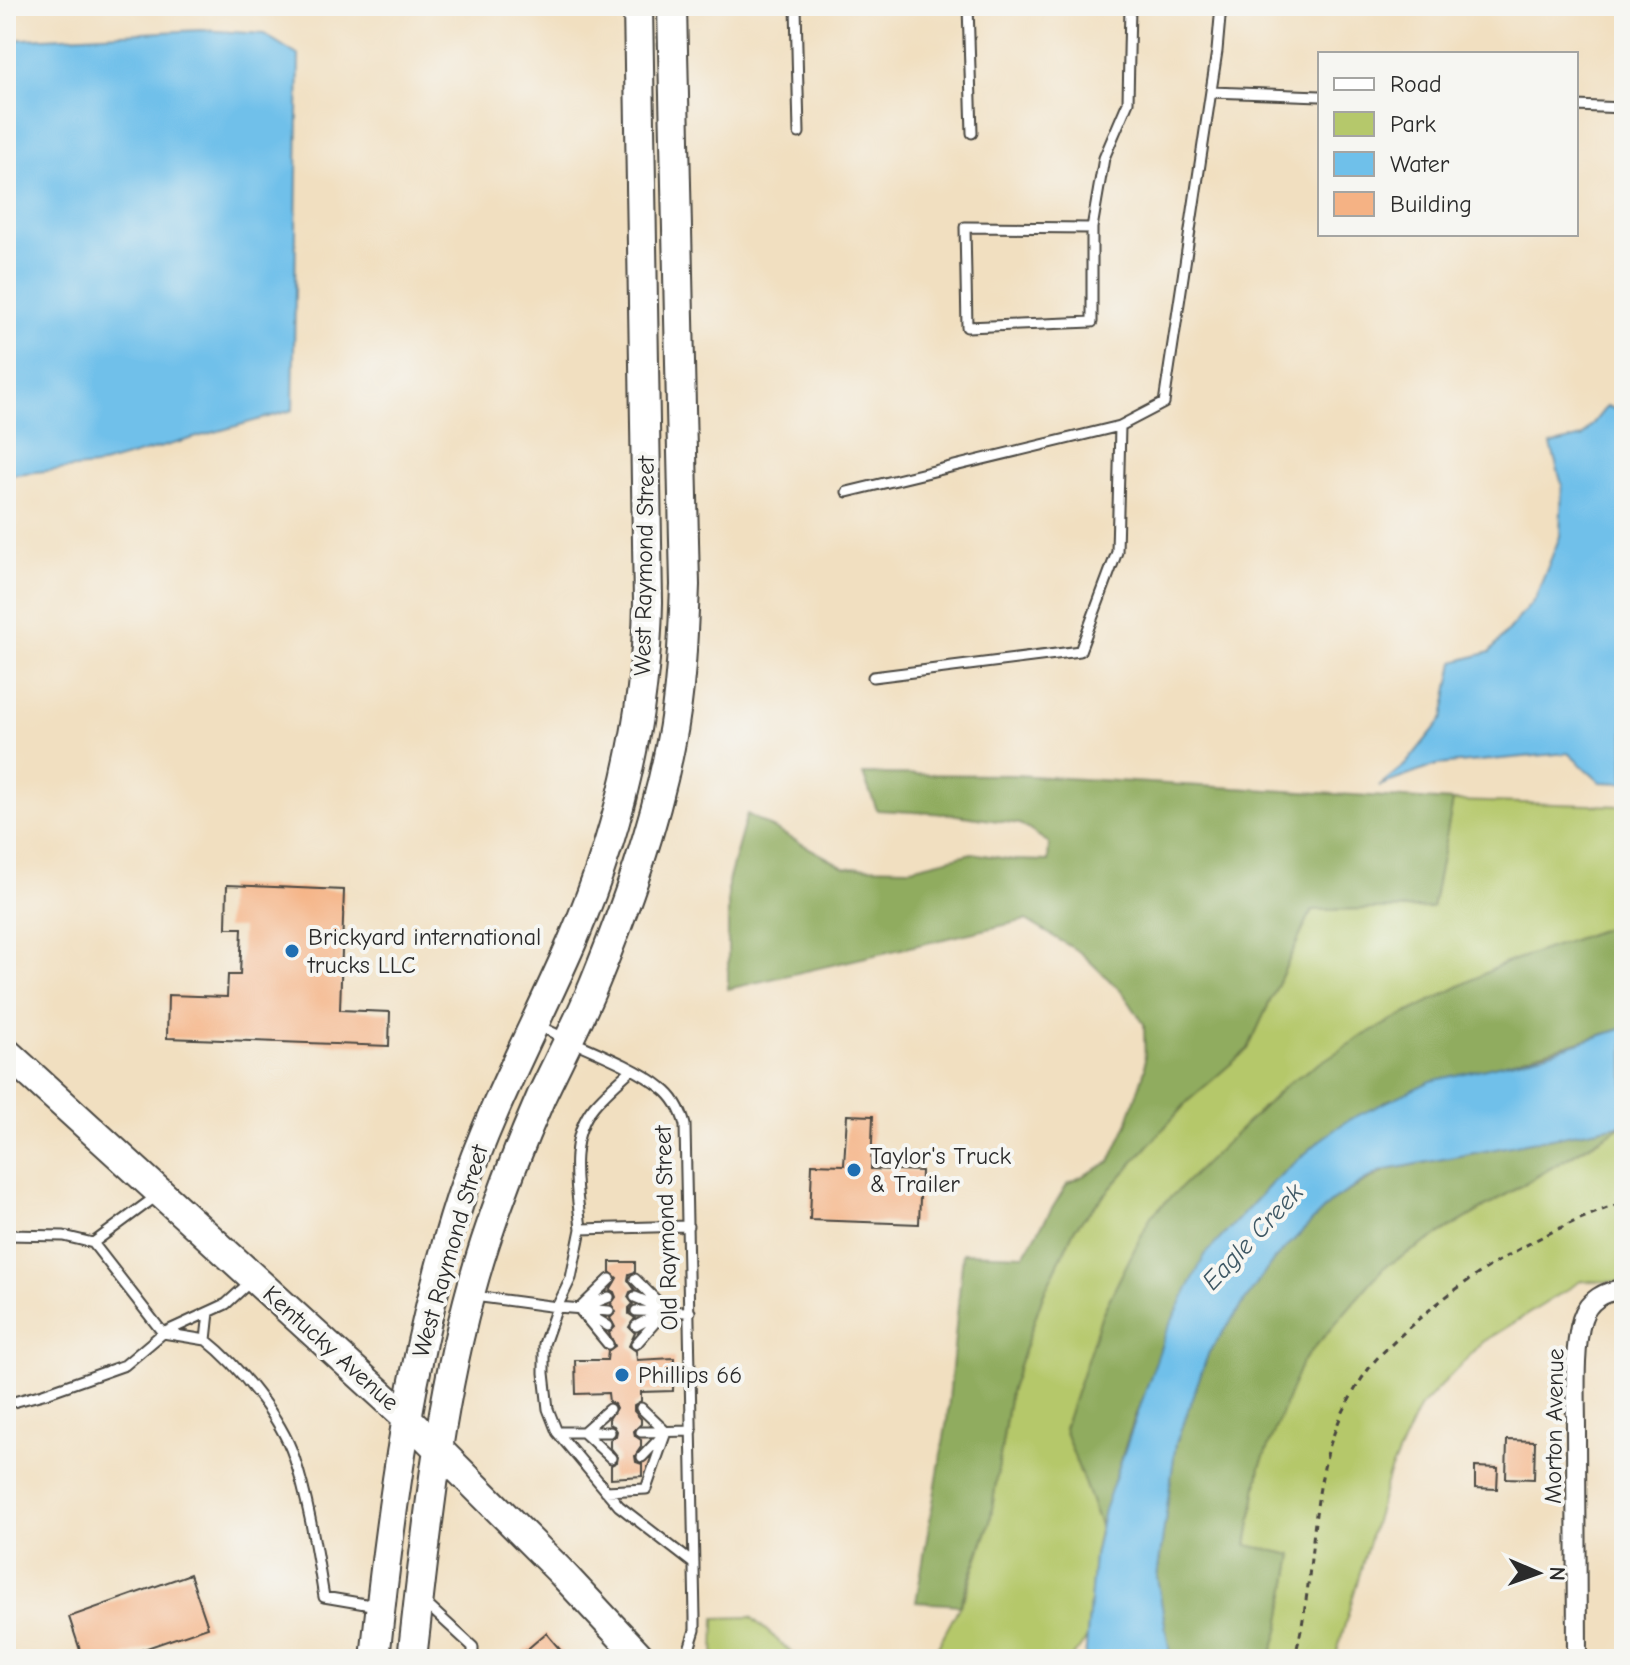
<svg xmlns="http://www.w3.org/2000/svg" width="1630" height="1665" viewBox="0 0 1630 1665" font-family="'Comic Neue',sans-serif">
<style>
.green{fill:#b5c86b;stroke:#707a4b;stroke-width:2}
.forest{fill:#90ac5f;stroke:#5e6c45;stroke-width:2}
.water{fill:#6fc0ea;stroke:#4d768a;stroke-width:2}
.building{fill:#f5b284}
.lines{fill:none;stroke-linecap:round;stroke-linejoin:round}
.lane-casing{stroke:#494641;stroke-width:13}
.street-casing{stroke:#494641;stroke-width:22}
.primary-casing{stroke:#494641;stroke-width:32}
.path{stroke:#494641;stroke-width:3;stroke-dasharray:6 6;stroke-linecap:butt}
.lane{stroke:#fff;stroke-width:9}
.street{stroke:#fff;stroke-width:18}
.primary{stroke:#fff;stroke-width:28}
.poi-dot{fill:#1f6fb2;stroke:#f6f6f2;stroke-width:3}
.labels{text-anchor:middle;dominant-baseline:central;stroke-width:8;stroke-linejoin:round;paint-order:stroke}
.street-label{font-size:24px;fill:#2b2b2b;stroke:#f6f6f2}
.poi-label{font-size:24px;fill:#2b2b2b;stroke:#f6f6f2;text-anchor:start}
.water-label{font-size:26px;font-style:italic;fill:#3f5864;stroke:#f6f6f2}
</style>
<rect width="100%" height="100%" fill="#f6f6f2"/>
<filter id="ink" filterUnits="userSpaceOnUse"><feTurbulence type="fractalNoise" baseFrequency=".0125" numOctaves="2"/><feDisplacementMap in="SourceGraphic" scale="16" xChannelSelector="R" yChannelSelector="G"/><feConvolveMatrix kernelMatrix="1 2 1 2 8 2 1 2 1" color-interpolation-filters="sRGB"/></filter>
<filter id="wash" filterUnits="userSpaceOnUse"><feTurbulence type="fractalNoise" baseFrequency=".006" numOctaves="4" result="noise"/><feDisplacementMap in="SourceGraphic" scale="32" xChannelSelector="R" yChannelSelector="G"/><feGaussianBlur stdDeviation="1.8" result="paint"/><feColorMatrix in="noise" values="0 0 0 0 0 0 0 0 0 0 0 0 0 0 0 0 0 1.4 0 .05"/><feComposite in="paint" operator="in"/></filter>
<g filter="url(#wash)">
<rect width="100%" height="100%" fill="#f1dfc0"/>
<path class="green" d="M1453,801l171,5v120l-20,3 -387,224 -66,63 -87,213 36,96 -6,31 -7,82 -16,21h-140l35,-65 24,-72 20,-130 33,-97 32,-67 114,-128 59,-51 64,-139 120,-2z
M1624,1125v157l-43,-1 -98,61 -64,66 -31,68 -53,183h-65l9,-28 14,-76 -46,-9 13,-79 41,-105 82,-94z
M751,1617l48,42h-85l1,-41z"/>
<path class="forest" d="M863,774l151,1 439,26 -21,107 -120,2 -64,139 -59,51 -114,128 -32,67 -33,97 -20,130 -30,83 -44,-3 31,-182 16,-167 61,2 43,-71 43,-22 17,-38 18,-55 -1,-45 -21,-31 -42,-40 -55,-33 -298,69v-107l19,-68 97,53 67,1 61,-15 41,7 35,1 1,-18 -29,-19 -71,-10 -72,-4z
M1624,926v102l-145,43 -90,29 -66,38 -49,43 -69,74 -70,161 -35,109 -36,-96 38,-115 49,-98 137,-133 74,-47 141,-72 101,-35z
M1624,1124l-241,144 -81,94 -42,105 -13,78 46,10 -14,76 -9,28h-99l-14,-81 19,-135 33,-91 64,-91 60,-61 54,-30z"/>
<path class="water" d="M201,30l63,4 35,22 -6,354 -198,56 -89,9v-435z
M1607,406l17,7v370l-24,-1 -32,-29 -131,12 -58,21 27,-22 37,-46 11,-56 36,-10 45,-53 25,-63 2,-51 -11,-40 31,-8z
M1624,1028v96l-243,47 -48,29 -60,61 -64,91 -33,91 -19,135 14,81h-86l9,-103 10,-46 62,-178 39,-77 69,-74 49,-43 25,-18 83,-39 113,-27z"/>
<g id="blocks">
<path class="building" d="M227,885l117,5 -4,120 50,2 -1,34 -222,-8 1,-43 59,2 1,-22h12l2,-47h-16z
M847,1115l26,1 -2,53 50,2 -2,53 -109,-4 2,-56 32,1z
M610,1262h25v10l-6,2 -1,6 7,10 -5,2 -2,5 5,7 -4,4v6l6,4 -6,9 6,6 -6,13 7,5 1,9 37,-2 -1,33 -32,1v9l-7,4v6l7,8v5l-7,7 1,5 6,4v7l-6,9 1,6 6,2v12l-31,2v-13l6,-3 1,-5 -8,-10v-7l6,-4 1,-5 -3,-5 -5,-2v-5l7,-11 -2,-4 -5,-2 -1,-9 -32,1 -1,-34h32l1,-9 7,-5 -6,-13 6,-6 -5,-9 6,-6 -5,-8 5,-7 -2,-5 -4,-2 7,-12 -7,-6z
M1507,1440l28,1 -1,38 -28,-1z
M1475,1467l23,1 -1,21 -22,-1z
M190,1574l18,53 -93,32h-32l-14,-42z
M546,1633l22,26h-52z"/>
</g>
</g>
<g filter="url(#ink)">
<use href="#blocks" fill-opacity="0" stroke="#494641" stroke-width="2"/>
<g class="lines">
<g class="lane-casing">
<path id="lane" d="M796,6l3,127
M968,6l4,127
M1211,92l109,4
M1576,106l48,2
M1092,228l-127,-1 2,100 125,-5v-94l12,-70 24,-56 2,-96
M847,492l273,-66 44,-23 53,-352 4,-45
M873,677l207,-26 37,-99 3,-126
M537,1025c35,18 96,39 125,63 12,9 19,22 23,37l10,493v12l-9,29
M581,1229c-4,-40 -15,-89 13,-123 11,-13 25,-25 37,-36
M6,1235l58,1 29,7 70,90 63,-29 24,-22
M93,1243l65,-48
M635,1279l31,31
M474,1296l83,11 14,-29 10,-49 107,-3
M635,1297l24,10
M586,1306l23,-9
M579,1309l29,35
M579,1309l31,-30
M609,1311l-52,-4 -13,37v29l4,36 9,23 62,74 75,58
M636,1311l54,1
M209,1312l-3,28c32,25 75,78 88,117 15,45 22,93 30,140l53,9
M585,1312l23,14
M636,1326l24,-13
M636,1344l30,-34
M6,1404l37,-10 82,-29 38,-32 43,7
M641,1408l25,24
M609,1409l-26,23 28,26
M557,1432h53
M641,1432l51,-1
M642,1457l22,-23
M606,1491l40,-2 20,-57
M423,1601l50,46v12"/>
</g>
<g class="street-casing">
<path id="street" d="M1577,1659c0,-76 -1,-152 -1,-229 0,-31 -3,-81 6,-111 6,-19 23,-28 42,-30"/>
</g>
<g class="primary-casing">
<path id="primary" d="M6,1052l399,364 154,154 83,89
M375,1659c16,-156 37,-312 86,-462 29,-88 74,-170 111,-255 46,-107 74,-223 76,-340l-10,-596
M412,1659c16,-140 29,-281 73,-416 16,-49 35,-98 56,-146 18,-38 38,-76 54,-115 31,-76 59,-154 75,-235 11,-54 13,-108 15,-162l-13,-579"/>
</g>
<path class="path" d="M1294,1659c20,-69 15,-142 35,-211 9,-29 23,-57 41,-81 7,-10 17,-18 26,-27 63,-62 145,-109 228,-138"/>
<use href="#lane" class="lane"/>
<use href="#street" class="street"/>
<use href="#primary" class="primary"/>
</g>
</g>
<g class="poi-dot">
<circle cx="292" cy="951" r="8"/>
<circle cx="854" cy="1170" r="8"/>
<circle cx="622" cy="1375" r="8"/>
</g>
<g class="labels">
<g class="street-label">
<text transform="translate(644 566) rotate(-89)">West Raymond Street</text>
<text transform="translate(666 1228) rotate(-92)">Old Raymond Street</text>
<text transform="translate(450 1251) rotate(-74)">West Raymond Street</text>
<text transform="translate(331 1348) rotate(42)">Kentucky Avenue</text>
<text transform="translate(1554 1426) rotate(-89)">Morton Avenue</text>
</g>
<g class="poi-label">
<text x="308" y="937">Brickyard international<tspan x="308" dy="28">trucks LLC</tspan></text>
<text x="870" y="1156">Taylor's Truck<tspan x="870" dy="28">&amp; Trailer</tspan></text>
<text x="638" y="1375">Phillips 66</text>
</g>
<g class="water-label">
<text transform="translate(1253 1237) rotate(-47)">Eagle Creek</text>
</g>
</g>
<rect width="1630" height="1665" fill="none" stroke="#f6f6f2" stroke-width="32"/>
<rect x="1318" y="52" width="260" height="184" fill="#f6f6f2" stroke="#a5a5a2" stroke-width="2"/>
<rect x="1334" y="78" width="40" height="12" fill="#ffffff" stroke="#a5a5a2" stroke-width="2"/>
<text x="1390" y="92" font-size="24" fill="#2b2b2b">Road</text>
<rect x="1334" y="112" width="40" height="24" fill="#b5c86b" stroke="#a5a5a2" stroke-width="2"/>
<text x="1390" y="132" font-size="24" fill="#2b2b2b">Park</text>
<rect x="1334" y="152" width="40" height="24" fill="#6fc0ea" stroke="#a5a5a2" stroke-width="2"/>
<text x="1390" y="172" font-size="24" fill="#2b2b2b">Water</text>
<rect x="1334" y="192" width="40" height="24" fill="#f5b284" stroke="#a5a5a2" stroke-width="2"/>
<text x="1390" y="212" font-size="24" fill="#2b2b2b">Building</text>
<g transform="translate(1538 1573) rotate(92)" stroke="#f6f6f2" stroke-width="6" paint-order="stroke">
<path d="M0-6L14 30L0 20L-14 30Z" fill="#2b2b2b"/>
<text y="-12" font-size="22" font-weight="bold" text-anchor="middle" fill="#2b2b2b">N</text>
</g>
</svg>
